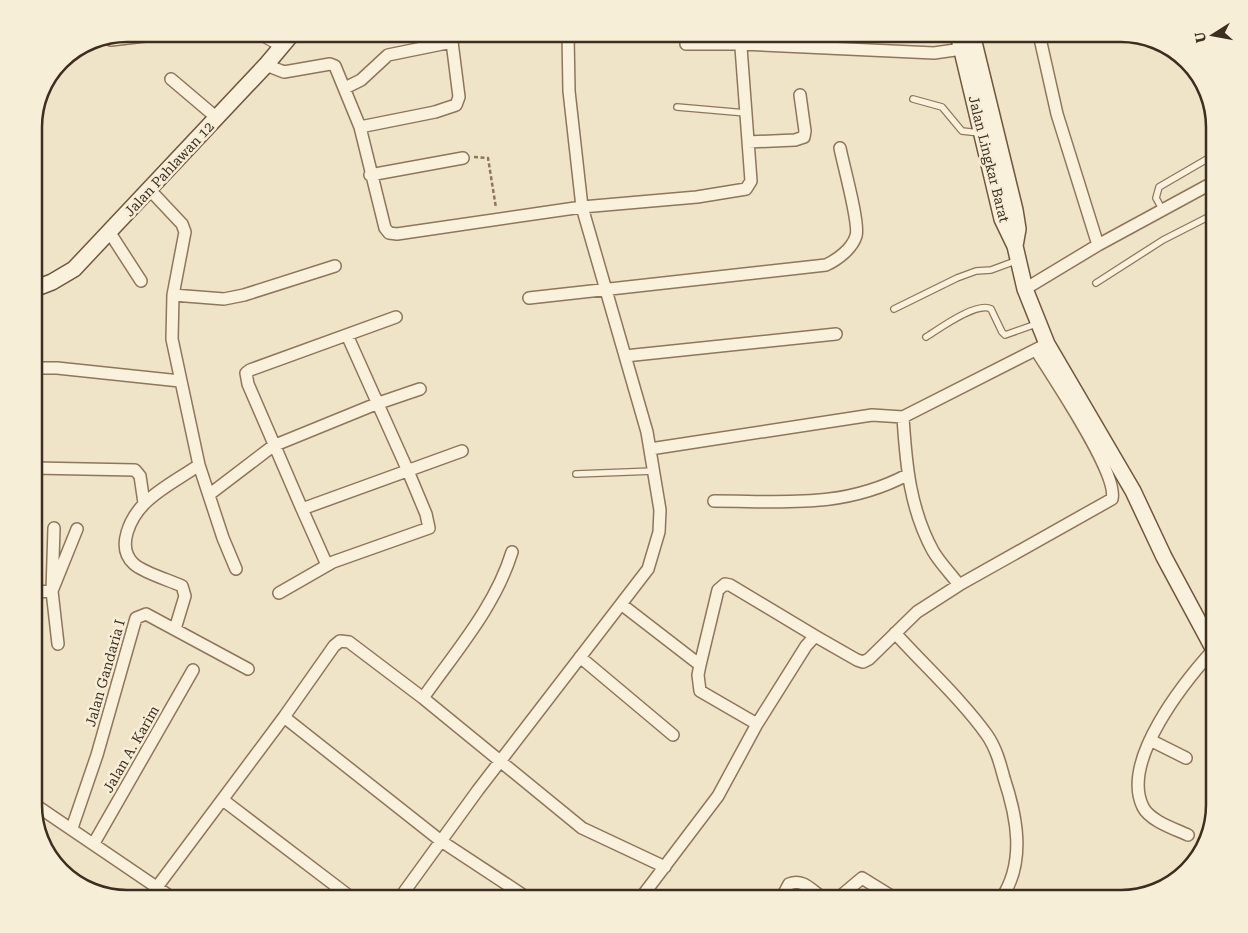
<svg xmlns="http://www.w3.org/2000/svg" width="1248" height="933" viewBox="0 0 1248 933" font-family="'Roboto Serif',serif">
<style>
.lines{fill:none;stroke-linecap:round;stroke-linejoin:round}
.lane-casing{stroke:#8d765c;stroke-width:8}
.street-casing{stroke:#8d765c;stroke-width:14}
.secondary-casing{stroke:#6f573f;stroke-width:18}
.path{stroke:#8d765c;stroke-width:2.5;stroke-dasharray:4 2.5;stroke-linecap:butt}
.lane{stroke:#faf1dc;stroke-width:5.5}
.street{stroke:#faf1dc;stroke-width:11}
.secondary{stroke:#faf1dc;stroke-width:15}
.labels{text-anchor:middle;dominant-baseline:central;stroke-width:5;stroke-linejoin:round;paint-order:stroke}
.street-label{font-size:14px;fill:#3d2e20;stroke:#f7eed8}
.rim{fill:none;stroke:#3d2e20;stroke-width:2.5}
</style>
<rect width="100%" height="100%" fill="#f0e4c8"/>
<g class="lines">
<g class="lane-casing">
<path id="lane" d="M254,34l24,13
M913,99l29,8 20,24 18,2
M677,107l69,6
M1162,209l-6,-11 3,-11 55,-32
M1096,283l67,-43 51,-26
M894,309l63,-31 19,-7 15,-1 27,-10
M926,337c13,-8 51,-36 65,-28l11,23 3,3 34,-12
M576,474l78,-3"/>
</g>
<g class="street-casing">
<path id="street" d="M1039,34l18,80 41,131
M111,40l51,-6
M686,44h55l193,9 35,-5
M266,65l18,7 46,-8 5,2 25,61 25,101 4,5 8,1 185,-27 115,-10 49,-8 5,-8 -11,-147
M171,79l46,39
M345,88l16,-8 27,-25 64,-13
M360,127l75,-15 21,-7 3,-8 -8,-63
M748,142l47,-2 9,-3 1,-6 -5,-36
M370,175l93,-17
M150,190l32,34 3,8 -12,63 -1,44 27,126 24,73 13,31
M110,233l31,48
M1025,289l73,-44 116,-63
M173,295l51,4 20,-4 91,-29
M529,298l297,-33c11,-5 26,-16 30,-29 4,-12 -13,-72 -16,-88
M396,317l-146,53 -4,3 2,11 54,125 160,-58
M625,356l211,-22
M34,368h23l123,13
M903,417c3,48 7,92 30,134 7,12 18,23 26,34
M650,449l222,-34 31,2 138,-70
M34,468l101,2 5,6 4,27
M210,494l63,-48 103,-42 44,-15
M714,501c70,0 128,8 193,-26
M302,509l25,56
M34,592l18,-1 2,-63
M279,593l54,-31 96,-34 -3,-14 -18,-43 -61,-136
M621,604l79,61 -2,10 2,16 57,33
M175,629l10,-33 -3,-10c-13,-6 -38,-13 -48,-22 -19,-17 -3,-47 11,-61 15,-15 37,-26 54,-38
M895,633c29,32 68,68 92,102 9,13 13,28 17,43 13,39 22,84 -3,121
M58,644l-6,-53 25,-62
M580,657l93,78
M700,665l18,-75 7,-6 5,1 85,51
M423,698c33,-47 72,-91 89,-146
M284,717l157,124 88,58
M1150,740l36,18
M223,800l130,99
M34,804l140,95
M72,828l25,-73 39,-137 10,-4 102,55
M1188,835c-13,-6 -38,-14 -45,-28 -23,-46 42,-126 71,-158
M94,843l99,-173
M157,887l127,-170 50,-71 6,-5 9,1 74,56 159,130 83,39
M399,899l79,-109 170,-221 11,-37 1,-22 -13,-78 -65,-225 -13,-116 -1,-57
M640,899l78,-103 39,-72 49,-78 9,-10 42,24 6,2 6,-3 48,-47 42,-27 153,-86c7,-25 -60,-123 -76,-149
M781,899l8,-15c16,-6 23,8 36,15
M837,899l25,-21 34,21"/>
</g>
<g class="secondary-casing">
<path id="secondary" d="M958,34l44,185 13,27 10,43 22,55 86,147 31,66 50,93
M972,34l43,176 3,19 -3,17
M34,289l18,-7 22,-13 192,-204 26,-31"/>
</g>
<path class="path" d="M474,157l14,1 8,50"/>
<use href="#lane" class="lane"/>
<use href="#street" class="street"/>
<use href="#secondary" class="secondary"/>
</g>
<g class="labels">
<g class="street-label">
<text transform="translate(989 159) rotate(76)">Jalan Lingkar Barat</text>
<text transform="translate(169 169) rotate(-47)">Jalan Pahlawan 12</text>
<text transform="translate(105 673) rotate(-74)">Jalan Gandaria I</text>
<text transform="translate(131 749) rotate(-60)">Jalan A. Karim</text>
</g>
</g>
<path d="M0 0H1248V933H0ZM127 42H1121A85 85 0 0 1 1206 127V805A85 85 0 0 1 1121 890H127A85 85 0 0 1 42 805V127A85 85 0 0 1 127 42Z" fill="#f7eed8" fill-rule="evenodd"/>
<path class="rim" d="M127 42H1121A85 85 0 0 1 1206 127V805A85 85 0 0 1 1121 890H127A85 85 0 0 1 42 805V127A85 85 0 0 1 127 42Z"/>
<g transform="translate(1213 35) rotate(259)" stroke="#f7eed8" stroke-width="4" paint-order="stroke">
<path d="M0-4L9 19L0 12L-9 19Z" fill="#3d2e20"/>
<text y="-8" font-size="14" font-weight="bold" text-anchor="middle" fill="#3d2e20">U</text>
</g>
</svg>
